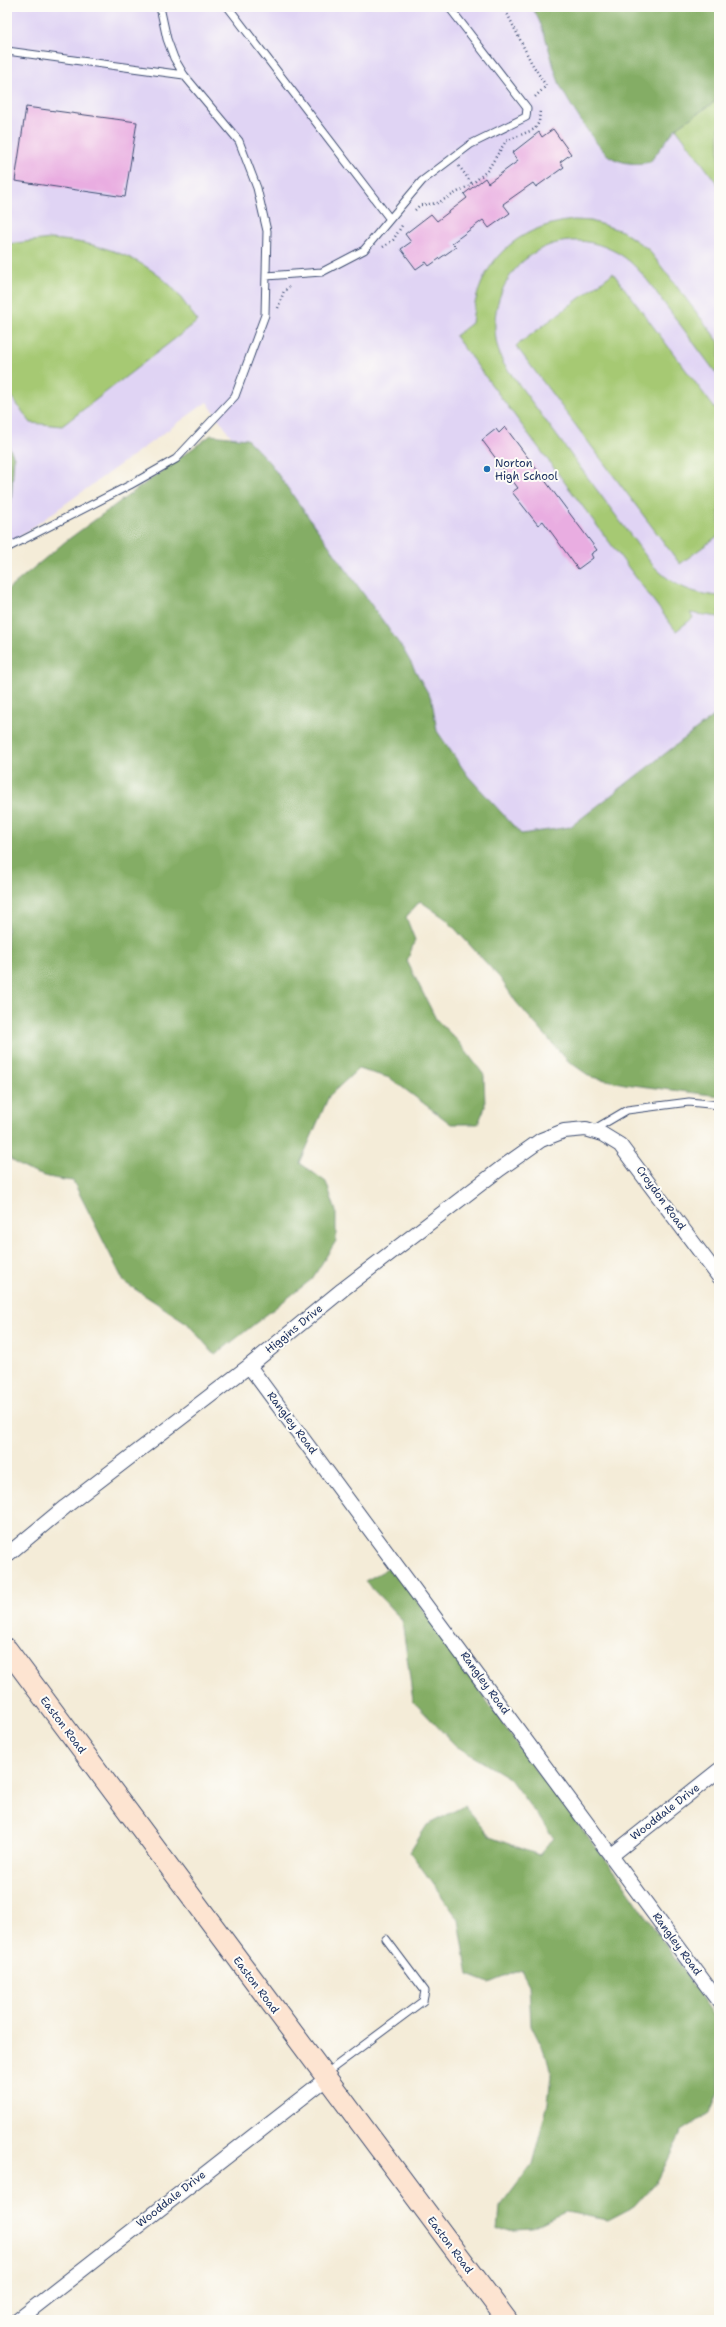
<svg xmlns="http://www.w3.org/2000/svg" width="726" height="2327" viewBox="0 0 726 2327" font-family="'Shantell Sans',sans-serif">
<style>
.built{fill:#e0d4f4}
.green{fill:#a6c973;stroke:#607c68}
.forest{fill:#84ad65;stroke:#506e62}
.building{fill:#e9ade1}
.lines{fill:none;stroke-linecap:round;stroke-linejoin:round}
.lane-casing{stroke:#3c4b70;stroke-width:9}
.street-casing{stroke:#3c4b70;stroke-width:16}
.secondary-casing{stroke:#3c4b70;stroke-width:22}
.path{stroke:#3c4b70;stroke-width:2.5;stroke-dasharray:1 3;stroke-linecap:butt}
.lane{stroke:#fff;stroke-width:7}
.street{stroke:#fff;stroke-width:14}
.secondary{stroke:#fde4d1;stroke-width:20}
.poi-dot{fill:#1f6fb2;stroke:#fdfcf7;stroke-width:1.5}
.labels{text-anchor:middle;dominant-baseline:central;stroke-width:4;stroke-linejoin:round;paint-order:stroke}
.poi-label{font-size:11px;fill:#1b2f5e;stroke:#fdfcf7;text-anchor:start}
.street-label{font-size:11px;fill:#1b2f5e;stroke:#fdfcf7}
</style>
<rect width="100%" height="100%" fill="#fdfcf7"/>
<filter id="ink" filterUnits="userSpaceOnUse"><feTurbulence type="fractalNoise" baseFrequency=".025" numOctaves="2"/><feDisplacementMap in="SourceGraphic" scale="8" xChannelSelector="R" yChannelSelector="G"/><feConvolveMatrix kernelMatrix="1 2 1 2 8 2 1 2 1" color-interpolation-filters="sRGB"/></filter>
<filter id="wash" filterUnits="userSpaceOnUse"><feTurbulence type="fractalNoise" baseFrequency=".012" numOctaves="4" result="noise"/><feDisplacementMap in="SourceGraphic" scale="16" xChannelSelector="R" yChannelSelector="G"/><feGaussianBlur stdDeviation="0.9" result="paint"/><feColorMatrix in="noise" values="0 0 0 0 0 0 0 0 0 0 0 0 0 0 0 0 0 1.4 0 .05"/><feComposite in="paint" operator="in"/></filter>
<g filter="url(#wash)">
<rect width="100%" height="100%" fill="#f4ecd8"/>
<path class="built" d="M7,7h712v705l-192,148 -320,-458 -196,141 -4,-6z"/>
<path class="green" d="M719,99v87l-43,-58z
M574,220l17,1 31,10 26,18 71,93v35c-16,-22 -33,-44 -49,-66 -17,-22 -32,-49 -58,-61 -73,-36 -141,41 -109,113l148,200c19,21 40,31 68,33v21l-29,-4 3,5 -17,13 -221,-295 17,-13c5,-60 43,-97 102,-103z
M50,239c46,3 88,15 122,48 9,10 17,23 26,34l-136,105 -31,-3 -24,-32v-147z
M613,273l106,141v121l-39,29 -164,-218z"/>
<path class="forest" d="M532,7h187v92l-43,29 -26,34c-13,3 -29,2 -41,-6 -12,-8 -43,-57 -49,-71 -10,-25 -13,-54 -28,-78z
M211,435l36,4 22,23 134,187 29,51 5,31 31,45 53,58 49,-7 149,-115v384l-94,-12 -34,-7 -23,-16 -52,-59 -16,-24 -54,-59 -26,-18 -14,16 9,23 -8,21 29,58 22,22 26,34 1,32 -7,17h-27l-61,-46 -32,-9 -29,27 -29,67 26,19 10,29v30l-24,38 -97,76 -28,-32 -63,-41 -51,-101c-23,-2 -49,-9 -66,-25v-566l59,-49z
M7,442l7,15 -3,46 -4,4z
M393,1566l137,197 87,111 102,149v67l-9,23 -28,18 -24,49 -23,26 -27,14 -43,-8 -33,16 -34,2 2,-23 32,-43 16,-61 3,-29 -5,-19 -15,-30 -2,-40 -8,-15 -32,13 -21,-8 -9,-55 -49,-68 17,-27 37,-19 26,31 49,18 15,-17 -45,-60 -53,-32 -43,-45 -11,-81 -37,-39z"/>
<g id="blocks">
<path class="building" d="M26,107l111,15 -12,75 -110,-16z
M553,129l18,25 -11,8 4,5 -28,20 -3,-4 -30,21 7,9 -21,15 -6,-8 -31,23 4,4 -27,19 -3,-4 -10,7 -15,-20 10,-7 -6,-8 26,-20 6,7 30,-23 -3,-4 21,-16 3,5 30,-22 -6,-8 27,-21 3,5z
M505,427l92,123 -6,4 2,4 -15,11 -35,-48 -5,4 -26,-33 6,-4 -36,-48 14,-11 3,4z"/>
</g>
</g>
<g filter="url(#ink)">
<use href="#blocks" fill-opacity="0" stroke="#3c4b70" stroke-width="1"/>
<g class="lines">
<g class="lane-casing">
<path id="lane" d="M228,7l162,212
M7,51l177,24
M266,276l56,-4 42,-22 58,-69 49,-37 55,-27 1,-9 -78,-101
M7,548l123,-63 46,-26 59,-63 30,-81 2,-84 -10,-43 -18,-47 -55,-66 -10,-17 -7,-19 -7,-32
M593,1130l34,-20 62,-8 30,3
M325,2074l98,-73 2,-10 -39,-52"/>
</g>
<g class="street-casing">
<path id="street" d="M249,1366l470,636
M7,1555l58,-48 184,-141 93,-76 158,-121 41,-29 23,-9 22,-2 16,5 18,11 99,132
M612,1855l107,-85
M18,2320l308,-241"/>
</g>
<g class="secondary-casing">
<path id="secondary" d="M7,1649l500,671"/>
</g>
<path class="path" d="M504,7l27,55 15,24 -12,12
M459,166l13,18
M415,210l5,-5 18,-2 34,-19 15,-13 19,-30 29,-12 4,-7 1,-12
M383,247l10,-7 10,-16
M278,308l6,-17 5,-4"/>
<use href="#lane" class="lane"/>
<use href="#street" class="street"/>
<use href="#secondary" class="secondary"/>
</g>
</g>
<circle class="poi-dot" cx="487" cy="469" r="4"/>
<g class="labels">
<g class="poi-label">
<text x="495" y="463">Norton<tspan x="495" dy="13">High School</tspan></text>
</g>
<g class="street-label">
<text transform="translate(661 1198) rotate(54)">Croydon Road</text>
<text transform="translate(294 1329) rotate(-39)">Higgins Drive</text>
<text transform="translate(292 1423) rotate(53)">Rangley Road</text>
<text transform="translate(485 1683) rotate(54)">Rangley Road</text>
<text transform="translate(63 1725) rotate(53)">Easton Road</text>
<text transform="translate(665 1812) rotate(-38)">Wooddale Drive</text>
<text transform="translate(677 1944) rotate(54)">Rangley Road</text>
<text transform="translate(256 1985) rotate(53)">Easton Road</text>
<text transform="translate(171 2199) rotate(-38)">Wooddale Drive</text>
<text transform="translate(450 2245) rotate(53)">Easton Road</text>
</g>
</g>
<rect width="726" height="2327" fill="none" stroke="#fdfcf7" stroke-width="24"/>
</svg>
